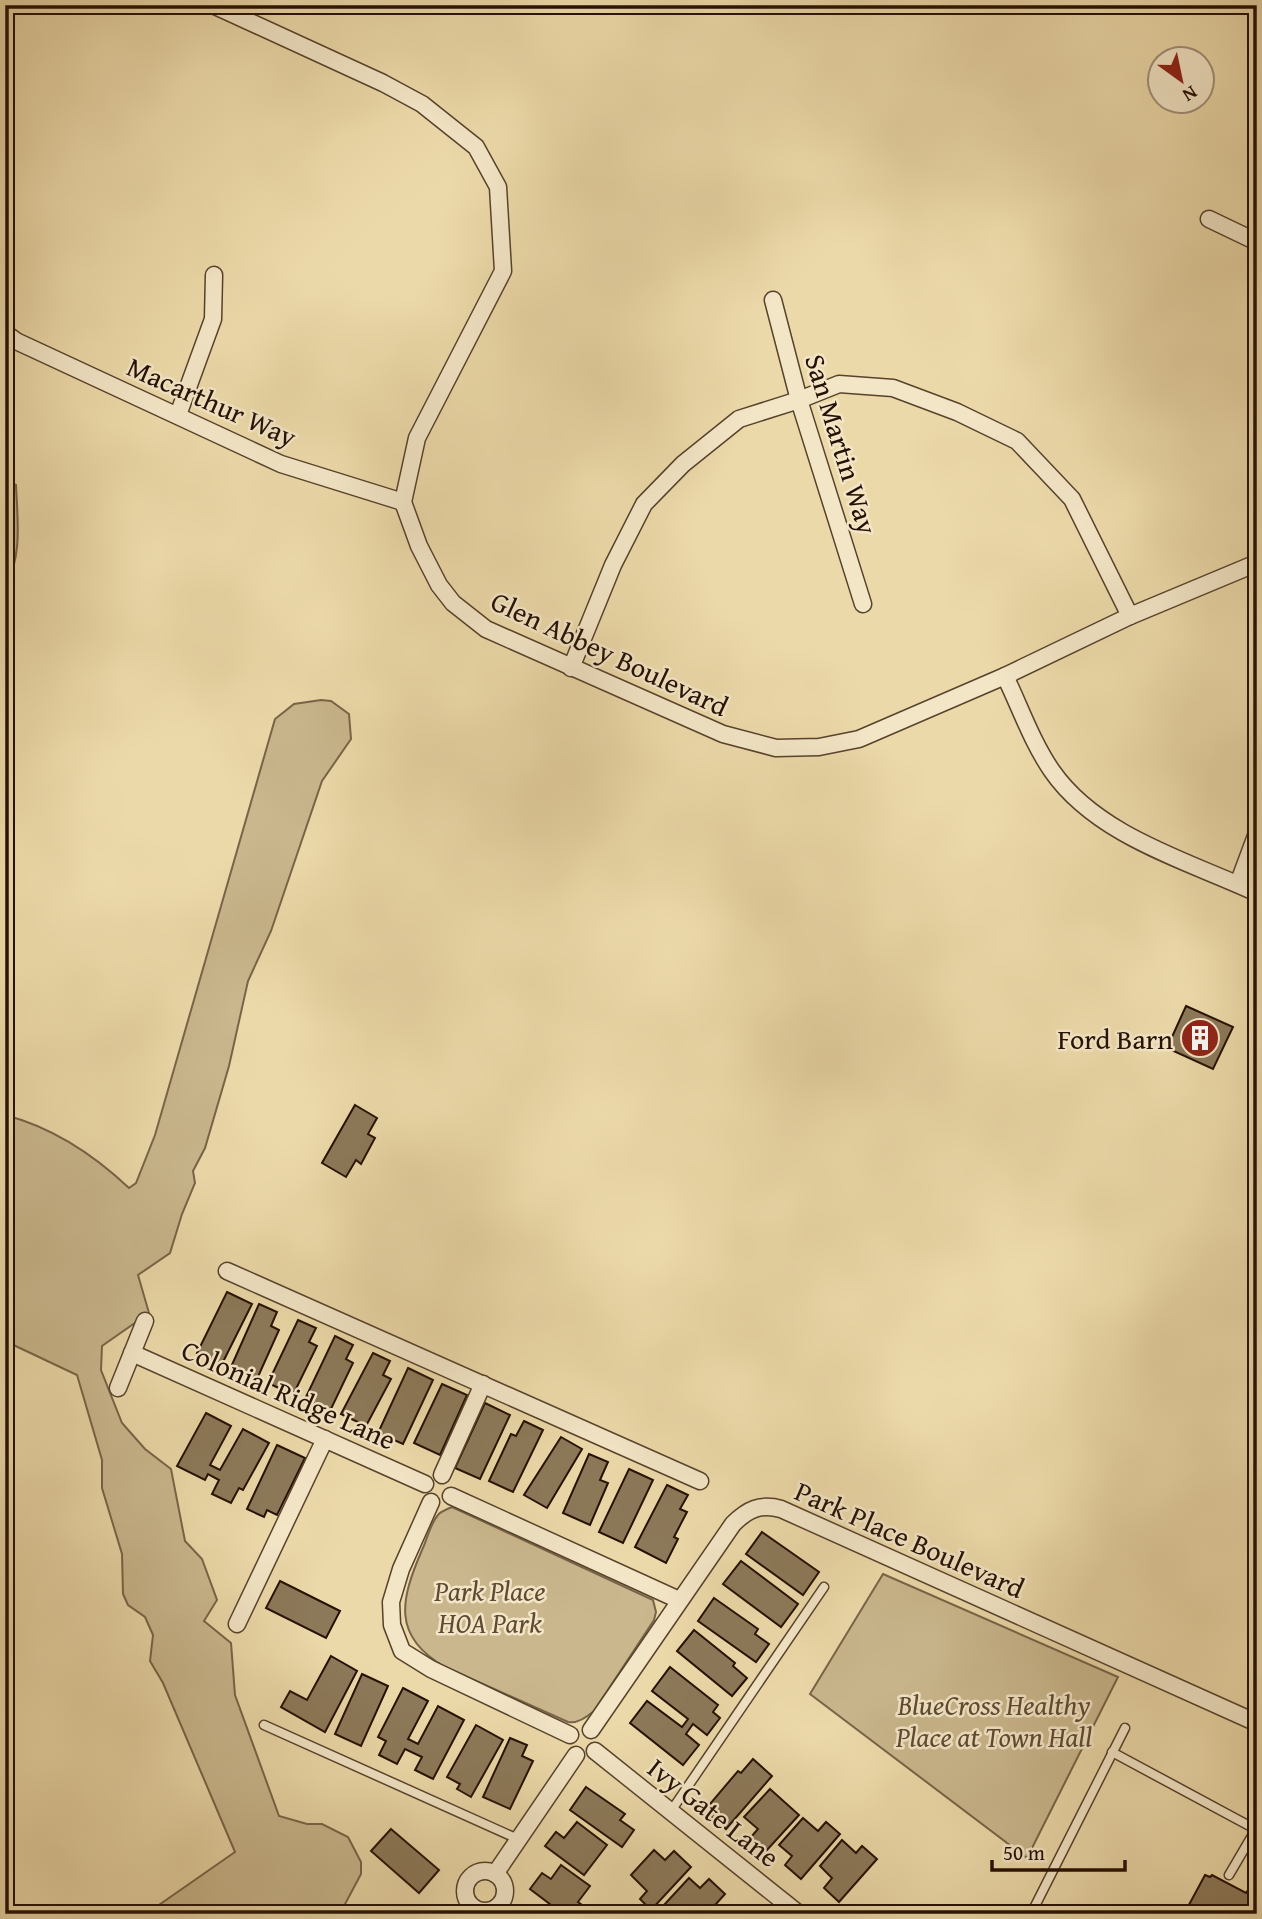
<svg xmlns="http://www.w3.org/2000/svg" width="1262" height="1919" viewBox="0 0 1262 1919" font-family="'Gentium Book Plus',serif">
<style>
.green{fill:#cab78d;stroke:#786448;stroke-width:2}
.building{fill:#8c7959;stroke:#251003;stroke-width:2}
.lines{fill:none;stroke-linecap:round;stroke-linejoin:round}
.lane-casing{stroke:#57422c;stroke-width:11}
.street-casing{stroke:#57422c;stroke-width:19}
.lane{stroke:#f3e6c7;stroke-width:8}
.street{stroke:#f3e6c7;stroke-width:16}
.labels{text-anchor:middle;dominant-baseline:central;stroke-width:5;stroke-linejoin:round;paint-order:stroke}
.street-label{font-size:28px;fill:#251003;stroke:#f3e6c7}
.poi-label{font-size:28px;fill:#251003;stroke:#f3e6c7;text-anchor:end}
.park-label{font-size:28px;font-style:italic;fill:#5f4a33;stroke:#f3e6c7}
</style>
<rect width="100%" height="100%" fill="#ecd9a9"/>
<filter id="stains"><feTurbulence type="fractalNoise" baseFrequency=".00286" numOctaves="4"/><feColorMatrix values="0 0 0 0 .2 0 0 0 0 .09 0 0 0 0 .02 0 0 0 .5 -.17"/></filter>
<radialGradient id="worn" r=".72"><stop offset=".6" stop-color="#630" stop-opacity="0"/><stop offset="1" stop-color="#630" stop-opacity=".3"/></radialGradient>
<g class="green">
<path d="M5 480 16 485C18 528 22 551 5 592Z"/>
<path d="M321 700 331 701 349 714 351 739 322 781 271 931 248 981 229 1066 205 1148 193 1171 195 1183 182 1214 170 1253 138 1275 149 1313 102 1346 101 1370 122 1423 145 1449 171 1469 185 1541 202 1559 217 1600 204 1621 231 1643 235 1695 279 1816 307 1824H322L348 1837 361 1862V1874L344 1906 347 1914H146L235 1852 163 1683 150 1661 153 1635 145 1617 128 1605 123 1594 122 1554 102 1488V1460L77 1375 5 1341V1115C51 1127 94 1155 129 1188L136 1183 155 1135 275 719 294 704Z"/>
<path d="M452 1507 653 1600 656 1612 654 1620 594 1711C587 1717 577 1724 568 1722L445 1667C391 1636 401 1599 422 1550 427 1540 430 1524 438 1515 440 1512 447 1509 452 1507Z"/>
<polygon points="883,1574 1118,1677 1027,1858 810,1694"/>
</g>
<g class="building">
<polygon points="1186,1006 1233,1027 1213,1069 1167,1048"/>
<polygon points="355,1105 377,1118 368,1134 375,1138 361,1164 356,1160 346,1177 322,1163"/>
<polygon points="227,1292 252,1304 222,1364 197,1353"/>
<polygon points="259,1304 277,1312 271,1326 279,1330 257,1379 231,1367"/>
<polygon points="298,1320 316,1328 309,1342 317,1346 293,1395 268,1383"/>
<polygon points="335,1336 353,1345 346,1359 353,1363 330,1411 305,1399"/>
<polygon points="373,1353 390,1361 383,1375 391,1379 366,1426 341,1414"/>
<polygon points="408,1368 433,1380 403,1444 378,1433"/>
<polygon points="442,1384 467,1395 440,1455 414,1443"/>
<polygon points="485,1403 510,1415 480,1479 455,1468"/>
<polygon points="206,1413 231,1426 210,1465 220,1470 243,1429 269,1443 243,1490 239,1488 231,1503 212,1494 219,1480 208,1474 205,1480 177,1466"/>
<polygon points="524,1421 543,1430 513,1492 489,1481 511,1434 516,1436"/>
<polygon points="561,1437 582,1449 547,1508 524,1495"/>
<polygon points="277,1445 305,1458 277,1515 267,1510 264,1517 247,1509"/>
<polygon points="589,1454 608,1462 600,1480 608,1483 590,1525 563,1513"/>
<polygon points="629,1469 653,1480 623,1543 599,1532"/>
<polygon points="667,1485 688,1495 680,1509 687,1512 674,1537 678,1539 666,1563 635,1547"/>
<polygon points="762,1532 819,1572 803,1595 746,1554"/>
<polygon points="741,1561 798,1604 781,1627 723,1584"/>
<polygon points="280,1581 340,1611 326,1638 266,1608"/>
<polygon points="714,1598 758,1629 755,1634 769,1644 756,1662 698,1621"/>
<polygon points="694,1630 735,1663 733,1666 747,1678 732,1696 677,1651"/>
<polygon points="331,1656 357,1671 325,1732 281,1707 290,1691 307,1700"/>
<polygon points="670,1667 718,1705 713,1712 720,1718 707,1735 693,1724 686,1734 699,1745 683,1765 630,1723 647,1701 682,1727 688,1719 652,1691"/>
<polygon points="362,1674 388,1686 361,1746 335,1734"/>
<polygon points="403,1688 428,1701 408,1739 418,1744 438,1706 464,1720 433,1779 415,1770 422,1757 405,1749 397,1764 379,1755 386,1741 378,1737"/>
<polygon points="476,1725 503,1740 471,1797 457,1789 460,1784 447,1777"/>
<polygon points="510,1738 527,1745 522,1756 533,1761 510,1809 483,1797"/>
<polygon points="753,1759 772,1776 726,1829 704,1811 738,1771 741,1773"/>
<polygon points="586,1787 625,1814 620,1820 634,1830 622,1847 570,1810"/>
<polygon points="770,1789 799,1815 766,1851 751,1837 758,1829 744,1817"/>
<polygon points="803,1818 818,1831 826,1822 840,1834 801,1879 785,1865 792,1856 779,1845"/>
<polygon points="577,1822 607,1845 584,1875 545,1846 556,1832 564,1838"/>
<polygon points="391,1829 439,1870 419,1893 371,1851"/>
<polygon points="842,1840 856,1853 862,1846 877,1859 839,1902 824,1888 832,1878 820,1866"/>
<polygon points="654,1850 665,1860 674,1851 691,1867 651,1910 640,1899 647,1891 631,1875"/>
<polygon points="561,1865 590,1886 578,1902 589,1910 586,1914 563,1914 530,1889 542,1873 551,1879"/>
<polygon points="1205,1875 1210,1877 1212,1875 1246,1893 1250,1887 1257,1890 1257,1914 1184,1914"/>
<polygon points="689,1878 700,1888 709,1879 725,1894 707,1914 674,1914 664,1905"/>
</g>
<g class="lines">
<defs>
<g id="lane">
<polyline points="264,1725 518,1839"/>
<polyline points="1112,1752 1257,1830"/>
<polyline points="671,1811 824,1587"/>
<polyline points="1229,1875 1256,1829"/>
<polyline points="1031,1914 1125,1728"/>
</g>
<g id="street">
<polyline points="213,5 383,83 422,104 476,147 498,187 503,271 417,438 403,502 419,546 439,585 453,603 486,629 723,734 776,748 819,747 859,739 1005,676 1130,616 1257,563"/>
<polyline points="1209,219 1257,242"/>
<polyline points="773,300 799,400 863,604"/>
<polyline points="5,333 16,341 281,464 403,502"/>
<polyline points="178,415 213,319 214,275"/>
<polyline points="571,668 613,565 644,504 683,464 739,419 799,400 839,384 893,388 957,412 1017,441 1072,499 1130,616"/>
<path d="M1005 676C1020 707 1032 742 1052 771 1097 836 1188 861 1257 893"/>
<polyline points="1238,884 1257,833"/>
<polyline points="227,1271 700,1481"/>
<polyline points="132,1353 425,1484"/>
<polyline points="118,1388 145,1321"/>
<polyline points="442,1475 483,1384"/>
<polyline points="451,1496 679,1600"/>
<polyline points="431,1502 401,1569 391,1602 392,1625 402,1651 431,1669 570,1735"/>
<polyline points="237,1624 325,1439"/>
<path d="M591 1730 733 1524C747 1510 760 1503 781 1509L1257 1723"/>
<polyline points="595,1751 799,1914"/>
<circle cx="485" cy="1891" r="20"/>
<polyline points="495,1874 576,1755"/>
</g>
</defs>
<use href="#lane" class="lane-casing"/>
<use href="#street" class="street-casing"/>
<use href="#lane" class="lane"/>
<use href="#street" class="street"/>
</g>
<defs>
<symbol id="building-disc" viewBox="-11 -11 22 22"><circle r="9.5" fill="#8f2418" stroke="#f3e6c7"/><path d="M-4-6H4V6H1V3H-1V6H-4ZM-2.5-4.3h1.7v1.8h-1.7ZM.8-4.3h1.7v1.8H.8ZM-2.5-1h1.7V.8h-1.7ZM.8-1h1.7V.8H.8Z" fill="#fff"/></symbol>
</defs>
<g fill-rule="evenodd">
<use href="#building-disc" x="1178" y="1016" width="44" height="44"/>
</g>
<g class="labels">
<g class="street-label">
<text transform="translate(212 401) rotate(24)">Macarthur Way</text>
<text transform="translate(842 444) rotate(73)">San Martin Way</text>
<text transform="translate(610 653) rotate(25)">Glen Abbey Boulevard</text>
<text transform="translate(289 1394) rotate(24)">Colonial Ridge Lane</text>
<text transform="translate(910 1539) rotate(24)">Park Place Boulevard</text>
<text transform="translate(714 1812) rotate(38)">Ivy Gate Lane</text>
</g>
<g class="poi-label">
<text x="1173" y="1038">Ford Barn</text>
</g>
<g class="park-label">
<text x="490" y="1590">Park Place<tspan x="490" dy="32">HOA Park</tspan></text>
<text x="994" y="1704">BlueCross Healthy<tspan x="994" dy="32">Place at Town Hall</tspan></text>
</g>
</g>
<rect width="1262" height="1919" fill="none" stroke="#ecd9a9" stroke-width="28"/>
<rect x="7" y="7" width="1248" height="1905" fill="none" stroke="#251003" stroke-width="3.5"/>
<rect x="14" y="14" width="1234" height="1891" fill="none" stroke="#251003" stroke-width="2"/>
<g transform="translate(1181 80) rotate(147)"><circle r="33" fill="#f3e6c7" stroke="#a19079" stroke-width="2"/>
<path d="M0-5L12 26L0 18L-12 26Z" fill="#8f2418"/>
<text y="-10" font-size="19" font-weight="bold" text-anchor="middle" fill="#251003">N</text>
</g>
<path d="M992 1860v10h133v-10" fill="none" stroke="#251003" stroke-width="3.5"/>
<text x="1003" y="1860" font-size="21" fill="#251003" stroke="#f3e6c7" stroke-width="5" paint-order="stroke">50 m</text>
<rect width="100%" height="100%" filter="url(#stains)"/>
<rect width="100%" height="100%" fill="url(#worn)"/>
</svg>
